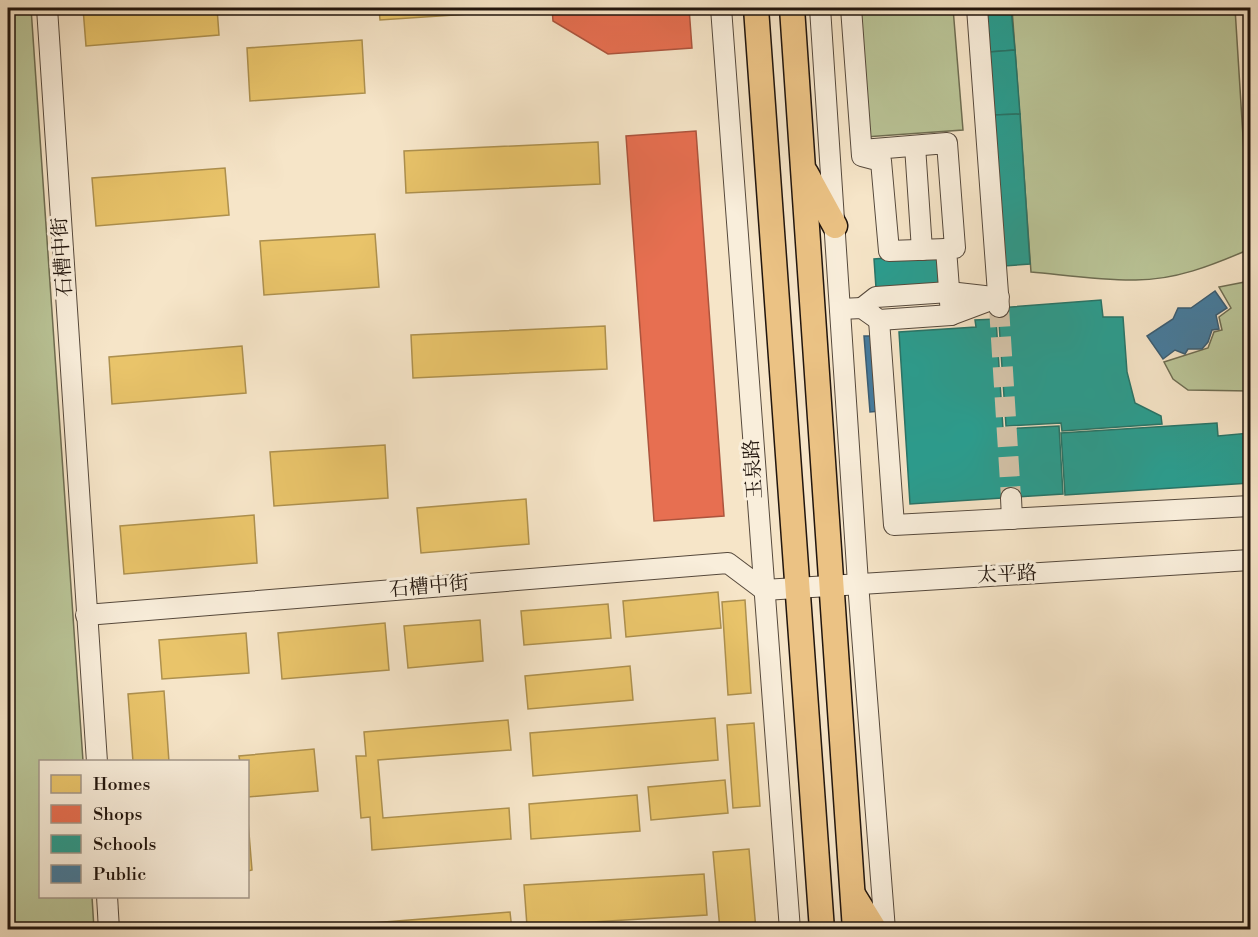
<svg xmlns="http://www.w3.org/2000/svg" width="1258" height="937" viewBox="0 0 1258 937" font-family="'Libre Bodoni','Noto Serif SC',serif">
<style>
.green{fill:#bac598;stroke:#6e6d52;stroke-width:1.5}
.homes{fill:#e9c46a;stroke:#ad904e;stroke-width:1.5}
.shops{fill:#e76f51;stroke:#ac543d;stroke-width:1.5}
.schools{fill:#2a9d8f;stroke:#277468;stroke-width:1.5}
.public{fill:#457b9d;stroke:#3a5c72;stroke-width:1.5}
.lines{fill:none;stroke-linecap:round;stroke-linejoin:round}
.minor-tunnel{stroke:#d6c6ac;stroke-width:20;stroke-dasharray:20 10;stroke-linecap:butt}
.minor-casing{stroke:#56493c;stroke-width:22}
.major-casing{stroke:#21150d;stroke-width:27}
.minor{stroke:#f9eedb;stroke-width:20}
.major{stroke:#ebc284;stroke-width:24}
.labels{text-anchor:middle;dominant-baseline:central;stroke-width:6;stroke-linejoin:round;paint-order:stroke}
.street-label{font-size:20px;fill:#21150d;stroke:#f9eedb}
</style>
<rect width="100%" height="100%" fill="#f6e5c8"/>
<filter id="stains"><feTurbulence type="fractalNoise" baseFrequency=".00333" numOctaves="4"/><feColorMatrix values="0 0 0 0 .2 0 0 0 0 .09 0 0 0 0 .02 0 0 0 .5 -.17"/></filter>
<radialGradient id="worn" r=".72"><stop offset=".6" stop-color="#630" stop-opacity="0"/><stop offset="1" stop-color="#630" stop-opacity=".3"/></radialGradient>
<g class="green">
<polygon points="8,8 31,8 83,761 40,762 40,896 92,897 94,929 8,929"/>
<polygon points="856,8 953,8 963,130 865,137"/>
<path d="M1012 8H1235L1250 249C1213 265 1174 281 1132 280 1098 280 1064 275 1031 272Z"/>
<polygon points="1250,281 1250,391 1188,390 1173,379 1164,362 1208,348 1214,332 1222,330 1219,317 1231,308 1219,287"/>
</g>
<g class="homes">
<polygon points="83,8 217,8 219,35 86,46"/>
<polygon points="379,8 484,8 484,13 380,20"/>
<polygon points="362,40 365,93 250,101 247,48"/>
<polygon points="598,142 600,184 406,193 404,151"/>
<polygon points="225,168 229,215 96,226 92,178"/>
<polygon points="375,234 379,287 264,295 260,241"/>
<polygon points="605,326 607,369 413,378 411,335"/>
<polygon points="242,346 246,393 112,404 109,357"/>
<polygon points="385,445 388,498 274,506 270,452"/>
<polygon points="526,499 529,544 421,553 417,508"/>
<polygon points="254,515 257,563 124,574 120,526"/>
<polygon points="718,592 721,628 626,637 623,601"/>
<polygon points="745,600 751,693 728,695 722,602"/>
<polygon points="608,604 611,638 524,645 521,611"/>
<polygon points="480,620 483,661 408,668 404,626"/>
<polygon points="385,623 389,670 282,679 278,633"/>
<polygon points="246,633 249,673 162,679 159,640"/>
<polygon points="630,666 633,700 528,709 525,676"/>
<polygon points="164,691 169,762 133,762 128,694"/>
<polygon points="715,718 718,760 533,776 530,733"/>
<polygon points="508,720 511,750 378,760 383,818 509,808 511,839 372,850 370,817 361,818 356,756 366,756 364,732"/>
<polygon points="754,723 760,806 733,808 727,725"/>
<polygon points="314,749 318,791 248,797 248,762 240,762 239,756"/>
<polygon points="725,780 728,813 651,820 648,787"/>
<polygon points="637,795 640,831 531,839 529,804"/>
<polygon points="248,821 252,870 248,871"/>
<polygon points="749,849 756,930 720,930 713,852"/>
<polygon points="704,874 707,915 527,926 524,885"/>
<polygon points="510,912 512,930 372,930 372,923"/>
</g>
<g class="shops">
<polygon points="552,8 689,8 692,48 608,54 553,21"/>
<polygon points="696,131 724,516 654,521 626,136"/>
</g>
<g class="schools">
<polygon points="985,8 1011,8 1015,50 989,52"/>
<polygon points="1015,50 1020,114 994,115 989,52"/>
<polygon points="1020,114 1030,264 1004,266 994,115"/>
<polygon points="941,254 943,284 876,288 874,259"/>
<polygon points="1101,300 1103,317 1123,317 1127,372 1135,403 1161,416 1162,424 1062,431 1061,423 1006,426 998,308"/>
<polygon points="996,319 1003,429 1059,426 1063,494 910,504 899,332 976,327 975,320"/>
<polygon points="1217,423 1218,436 1250,433 1250,483 1065,495 1061,433"/>
</g>
<g class="public">
<polygon points="1215,291 1227,308 1216,315 1219,329 1212,330 1208,342 1202,349 1188,349 1185,354 1175,350 1163,359 1147,336 1173,319 1178,308 1191,308"/>
<polygon points="864,336 875,336 880,411 870,412"/>
</g>
<g class="lines">
<polyline class="minor-tunnel" points="999,307 1011,498"/>
<defs>
<g id="minor">
<polyline points="47,8 97,762"/>
<polyline points="721,8 790,930"/>
<polyline points="820,8 858,583 885,930"/>
<polyline points="851,8 862,156 881,161 889,251 946,249"/>
<polyline points="977,8 999,307"/>
<polyline points="915,146 922,250"/>
<polyline points="862,150 947,143 955,248 946,249 951,315"/>
<polyline points="862,308 876,297 949,292 993,297"/>
<polyline points="840,309 862,308 879,320 951,315 999,297"/>
<polyline points="879,320 894,525 1250,506"/>
<polyline points="1011,498 1012,519"/>
<polyline points="86,615 728,563 764,590 1250,560"/>
<polyline points="107,896 109,930"/>
</g>
<g id="major">
<polyline points="756,8 822,930"/>
<polyline points="792,8 855,930"/>
<polyline points="806,173 835,226"/>
<polyline points="854,896 875,930"/>
</g>
</defs>
<use href="#minor" class="minor-casing"/>
<use href="#major" class="major-casing"/>
<use href="#minor" class="minor"/>
<use href="#major" class="major"/>
</g>
<g class="labels">
<g class="street-label">
<text transform="translate(63 257) rotate(-94)">石槽中街</text>
<text transform="translate(754 469) rotate(-94)">玉泉路</text>
<text transform="translate(1007 575) rotate(-3)">太平路</text>
<text transform="translate(429 587) rotate(-5)">石槽中街</text>
</g>
</g>
<rect width="1258" height="937" fill="none" stroke="#f6e5c8" stroke-width="30"/>
<rect x="9" y="9" width="1240" height="919" fill="none" stroke="#21150d" stroke-width="3"/>
<rect x="15" y="15" width="1228" height="907" fill="none" stroke="#21150d" stroke-width="1.5"/>
<rect x="39" y="760" width="210" height="138" fill="#f9eedb" stroke="#a39789" stroke-width="1.5"/>
<rect x="51" y="775" width="30" height="18" fill="#e9c46a" stroke="#a39789" stroke-width="1.5"/>
<text x="93" y="790" font-size="18" fill="#21150d">Homes</text>
<rect x="51" y="805" width="30" height="18" fill="#e76f51" stroke="#a39789" stroke-width="1.5"/>
<text x="93" y="820" font-size="18" fill="#21150d">Shops</text>
<rect x="51" y="835" width="30" height="18" fill="#2a9d8f" stroke="#a39789" stroke-width="1.5"/>
<text x="93" y="850" font-size="18" fill="#21150d">Schools</text>
<rect x="51" y="865" width="30" height="18" fill="#457b9d" stroke="#a39789" stroke-width="1.5"/>
<text x="93" y="880" font-size="18" fill="#21150d">Public</text>
<rect width="100%" height="100%" filter="url(#stains)"/>
<rect width="100%" height="100%" fill="url(#worn)"/>
</svg>
